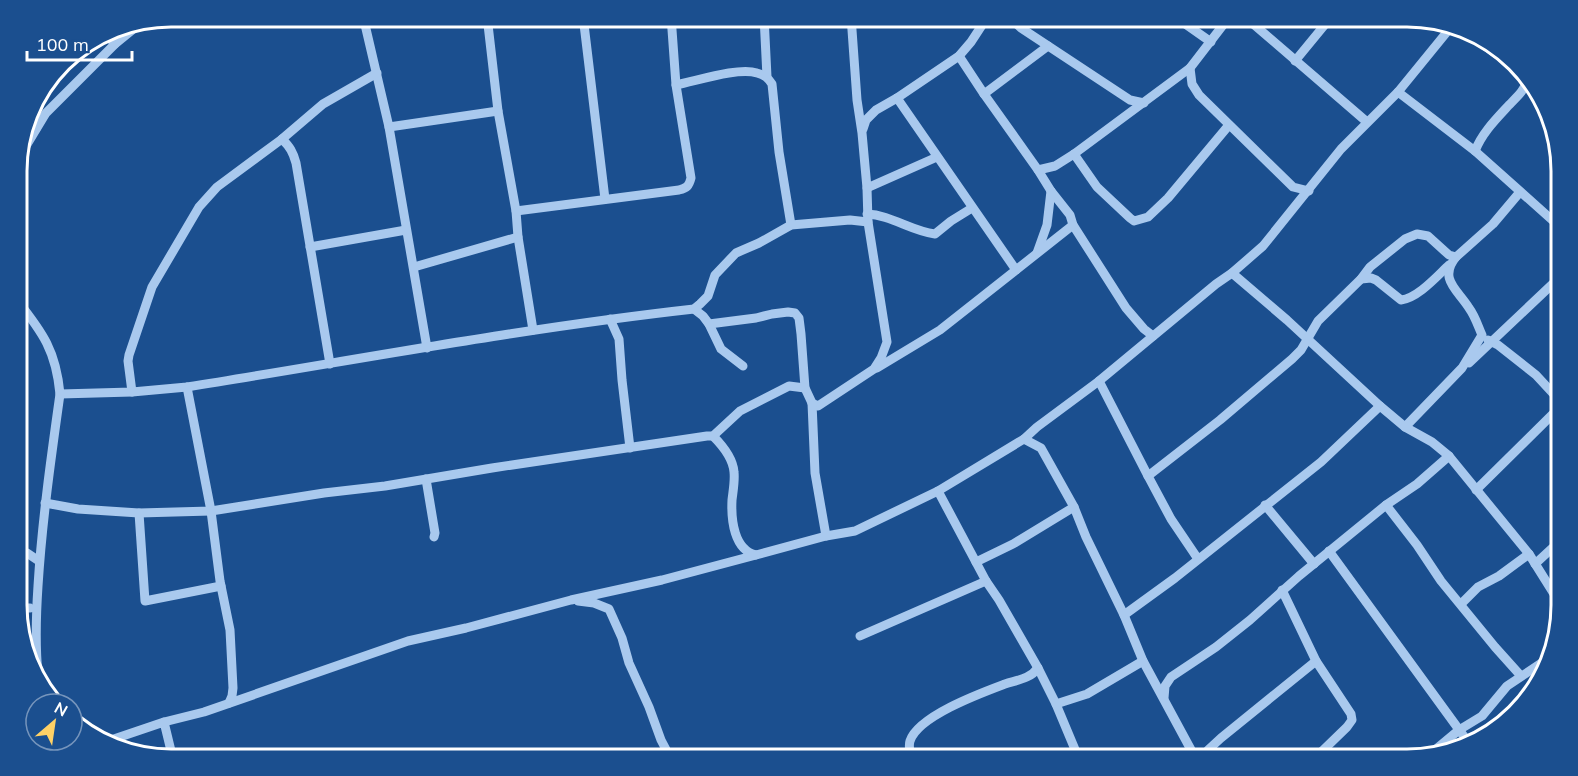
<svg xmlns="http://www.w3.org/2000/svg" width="1578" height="776" viewBox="0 0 1578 776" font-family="Mulish,sans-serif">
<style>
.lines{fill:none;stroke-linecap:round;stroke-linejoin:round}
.minor{stroke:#a9c9ee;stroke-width:9}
.rim{fill:none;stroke:#fff;stroke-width:3}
</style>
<rect width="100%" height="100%" fill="#1b4f8f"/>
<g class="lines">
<g class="minor">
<polyline points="363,16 389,127 427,348"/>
<polyline points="487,16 498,111 516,211 518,237 533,330"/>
<polyline points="583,16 605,199"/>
<polyline points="764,16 767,77"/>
<polyline points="1008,16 1021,28 1130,100 1144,103"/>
<polyline points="1174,16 1211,42"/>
<polyline points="1244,16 1367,122"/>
<polyline points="671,18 737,18 759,16"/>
<polyline points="852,23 865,16"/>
<polyline points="1461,29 1508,62"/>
<polyline points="105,33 115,44"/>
<polyline points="959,56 984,94 1038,170 1051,191 1070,215 1073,225 1126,308 1144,329 1153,336"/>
<polyline points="1295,61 1332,16"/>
<polyline points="1190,68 1192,84 1199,95 1293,187 1309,191"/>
<path d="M676 85C697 81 738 67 757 73 765 75 768 78 772 84L779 152 791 225"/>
<polyline points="1398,92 1475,151 1560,227"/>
<polyline points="984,94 1048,46"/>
<polyline points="897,98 1016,270"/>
<polyline points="29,114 36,129"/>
<polyline points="389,127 498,111"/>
<polyline points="863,129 866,120 876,110 897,98 959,56 971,42 988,16"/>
<path d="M282 139C290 147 293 152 296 163L330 364"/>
<path d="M1475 151C1482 133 1496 119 1509 105 1517 97 1525 90 1528 79"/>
<polyline points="1074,154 1097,187 1130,218 1134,221 1148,217 1168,198 1229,125"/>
<polyline points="17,161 46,113 115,44 142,22"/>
<polyline points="1038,170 1055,166 1074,154 1190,68 1230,16"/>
<polyline points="867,188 937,157"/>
<path d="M516 211 679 190C687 188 689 186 691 178L676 85 671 16"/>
<path d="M867 214C891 215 911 231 935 234L951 221 972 208"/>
<polyline points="310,247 406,230"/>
<polyline points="1037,253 1047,225 1051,191"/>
<polyline points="414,267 518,237"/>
<polyline points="1232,273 1287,320 1380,406 1405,427 1432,442 1449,456 1529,554 1561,605"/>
<path d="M1361 279 1371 278 1376 280 1401 300C1418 298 1437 276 1449 265"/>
<path d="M17 300C43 333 56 351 60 394 51 458 42 522 38 586 36 616 35 644 38 674"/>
<polyline points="694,309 703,316 709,324 721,349 743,366"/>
<polyline points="610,319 619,339 622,380 630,448"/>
<polyline points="709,324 756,318 772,314 788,312 795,313 799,318 801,334 805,388 812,403 818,406 874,369 881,358 887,342 868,222 867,188 862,133 857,100 851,16"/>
<polyline points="1488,340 1498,345 1536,375 1561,402"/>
<polyline points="1469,363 1561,276"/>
<polyline points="877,368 940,330 1073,225"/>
<polyline points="1099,381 1148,476"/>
<polyline points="187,387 211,511 220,581 230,630 233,688 232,696 229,703"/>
<polyline points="132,392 128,361 129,355 152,287 199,207 217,187 282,139 323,104 377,73"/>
<path d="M60 394 132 392 187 387C356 360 524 328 694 309L700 304 708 296 715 275 736 253 759 243 791 225 850 220 868 222"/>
<polyline points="812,403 815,473 826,536"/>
<path d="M1405 427 1462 368 1482 335C1478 326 1475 316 1469 308 1458 290 1438 279 1456 257L1493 224 1520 192"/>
<path d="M713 436C722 445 733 459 734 472 735 481 733 491 732 500 731 520 734 550 756 555L826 536 855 531 938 491 1024 439 1041 448 1074 507 1086 537 1124 615 1143 661 1196 759"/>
<polyline points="1024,439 1037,427 1099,381 1216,284 1232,273 1263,246 1341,149 1398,92 1451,27"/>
<polyline points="426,479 435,533 434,537"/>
<polyline points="1476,490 1561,406"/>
<polyline points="938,491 986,581 999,600 1038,668 1056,704 1079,759"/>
<polyline points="45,503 78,509 139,513 211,511 324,493 385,486 492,468 707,436 713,436 740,411 789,386 805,388"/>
<polyline points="1265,505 1314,564"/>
<polyline points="1386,505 1417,545 1441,581 1495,647 1521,676"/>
<polyline points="139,513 145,601 221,586"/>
<polyline points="1329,551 1468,742"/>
<polyline points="18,552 27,553 39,561"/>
<polyline points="1198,559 1171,519 1148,476 1220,420 1292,359 1301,350 1318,321 1361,279 1370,267 1405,239 1417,234 1428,236 1449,255 1456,257"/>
<polyline points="976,562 1013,544 1074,507"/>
<polyline points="1535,564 1561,540"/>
<polyline points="1282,590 1316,661 1351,714 1352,720 1347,727 1314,759"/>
<polyline points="578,601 594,603 609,609 622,638 629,663 649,707 661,740 671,759"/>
<polyline points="1461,604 1478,587 1499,576 1529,554"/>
<polyline points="18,608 30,608"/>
<polyline points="1124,615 1175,578 1321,462 1380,406"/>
<polyline points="860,636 986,581"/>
<polyline points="1164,698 1165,686 1171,677 1216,647 1250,620 1299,576 1386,505 1417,484 1449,456"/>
<polyline points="1056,704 1087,694 1143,661"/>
<polyline points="164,722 204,712 408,641 466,628 571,600 662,580 756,555"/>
<polyline points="102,743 164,722 173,759"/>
<polyline points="1429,755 1459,730 1482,716 1507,686 1549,658"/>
<path d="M910 759C911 753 908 747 910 741 918 716 981 693 1005 684 1017 680 1030 679 1038 668"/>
<polyline points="1202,759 1208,750 1221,738 1316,661"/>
</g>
</g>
<path d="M0 0H1578V776H0ZM171 27H1407A144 144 0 0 1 1551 171V605A144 144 0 0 1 1407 749H171A144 144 0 0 1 27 605V171A144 144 0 0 1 171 27Z" fill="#1b4f8f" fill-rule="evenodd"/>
<path class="rim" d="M171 27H1407A144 144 0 0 1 1551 171V605A144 144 0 0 1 1407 749H171A144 144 0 0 1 27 605V171A144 144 0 0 1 171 27Z"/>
<g transform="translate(54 722) rotate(29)"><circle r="28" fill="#1b4f8f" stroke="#7695bc" stroke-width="1.5"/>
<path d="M0-4.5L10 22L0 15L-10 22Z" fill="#ffd166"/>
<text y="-9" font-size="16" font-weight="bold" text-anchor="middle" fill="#ffffff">N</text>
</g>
<path d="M27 51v9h105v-9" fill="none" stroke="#ffffff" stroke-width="3"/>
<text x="36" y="51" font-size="18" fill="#ffffff" stroke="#1b4f8f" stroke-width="4.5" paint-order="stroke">100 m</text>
</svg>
